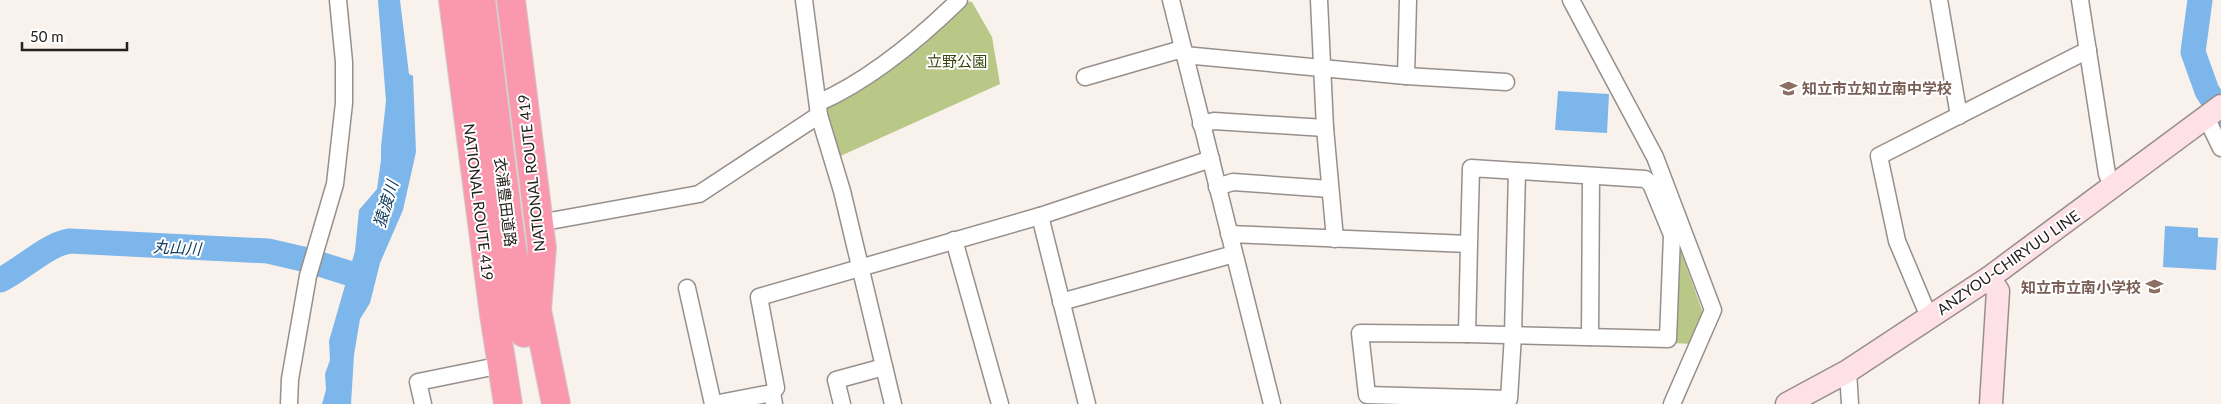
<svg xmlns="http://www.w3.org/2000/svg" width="2221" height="404" viewBox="0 0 2221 404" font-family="Lato,'Noto Sans JP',sans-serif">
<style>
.green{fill:#b9c887}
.water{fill:#7cb6ea}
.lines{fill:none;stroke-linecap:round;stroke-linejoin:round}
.river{stroke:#7cb6ea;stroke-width:25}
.street-casing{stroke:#978f8b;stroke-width:19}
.secondary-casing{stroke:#978f8b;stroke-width:25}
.highway-casing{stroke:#cfcece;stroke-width:30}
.street{stroke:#fff;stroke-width:16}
.secondary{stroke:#fee0e7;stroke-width:22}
.highway{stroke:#fa99ae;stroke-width:28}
.labels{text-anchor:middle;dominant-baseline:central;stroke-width:4;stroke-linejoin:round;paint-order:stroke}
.park-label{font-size:15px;fill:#39430c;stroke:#fff}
.education-label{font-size:15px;font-weight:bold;fill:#785e54;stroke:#fff;text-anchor:start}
.street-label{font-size:15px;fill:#23201e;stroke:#fff}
.water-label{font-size:16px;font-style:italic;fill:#123e60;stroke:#fff}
</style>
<rect width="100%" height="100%" fill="#f9f1ec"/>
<g class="green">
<polygon points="964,1 972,2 992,37 1000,84 836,158 822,105"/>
<polygon points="1676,238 1703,313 1692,344 1673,343"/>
</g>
<g class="water">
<polygon points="378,0 400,0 409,74 413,76 416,152 403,210 380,263 370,303 360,319 354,355 351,404 322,404 326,390 325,374 330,360 329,341 355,251 359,210 377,189 381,160 381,147 386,101"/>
<polygon points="1558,91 1609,94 1607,133 1555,130"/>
<polygon points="2165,226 2198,228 2198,237 2218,238 2216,270 2163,267"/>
</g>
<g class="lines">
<g class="river">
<polyline points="2200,0 2193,52 2207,91 2221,113"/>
<path d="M0 280C22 270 47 244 70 241L268 251 307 260 361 277"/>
</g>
<defs>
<g id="street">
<polyline points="804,0 819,115 842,191 893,404"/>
<polyline points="1171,0 1272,404"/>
<polyline points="1319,0 1325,128 1335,239"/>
<polyline points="1571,0 1655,157 1713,310 1672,404"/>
<polyline points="1939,0 1959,116"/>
<polyline points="2080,0 2107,174 2113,187"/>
<polyline points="1184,55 1406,76 1408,0"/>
<polyline points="1406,76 1506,82"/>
<polyline points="1085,77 1182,49"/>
<path d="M818 103C870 80 918 40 959 0"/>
<polyline points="2206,117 2221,148"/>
<polyline points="1201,124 1214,121 1325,128"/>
<polyline points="1217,187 1233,182 1330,189"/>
<polyline points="1040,216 1087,404"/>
<polyline points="539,223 699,194 819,115"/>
<polyline points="1229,234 1469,244 1471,168 1645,179 1651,184 1672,235 1668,339 1467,334 1469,244"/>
<polyline points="954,240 1000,404"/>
<polyline points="687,288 713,404"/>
<polyline points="1061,302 1234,254"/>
<polyline points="1929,317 1897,241 1879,156 2088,50"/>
<polyline points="1467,334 1360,333 1367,395 1509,399 1513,335 1517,171"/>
<polyline points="1590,337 1591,177"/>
<polyline points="1848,371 1850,404"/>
<polyline points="289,404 290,379 308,276 335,184 344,103 344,62 338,0"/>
<polyline points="423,404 418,382 492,367"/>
<polyline points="714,404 772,393"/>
<polyline points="774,404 772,393 776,388 759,297 1040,216 1211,159"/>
<polyline points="842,404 836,380 884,367"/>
</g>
<g id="secondary">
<polyline points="1989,278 1998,291 1991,404"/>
<polyline points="1787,404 1848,371 1989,278 2221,106"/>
</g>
<g id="highway">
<polyline points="453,0 494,315 508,404"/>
<polyline points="481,0 509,227 524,333"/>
<polyline points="511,0 542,248 537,310 556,404"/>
</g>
</defs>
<use href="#street" class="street-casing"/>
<use href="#secondary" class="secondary-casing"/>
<use href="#highway" class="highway-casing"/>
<use href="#street" class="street"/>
<use href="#secondary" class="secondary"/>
<use href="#highway" class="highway"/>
</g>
<defs>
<symbol id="school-bare" viewBox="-9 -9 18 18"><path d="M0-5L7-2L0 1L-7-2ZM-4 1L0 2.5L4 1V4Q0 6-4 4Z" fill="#8d6e63" stroke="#fff" stroke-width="2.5" paint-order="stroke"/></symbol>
</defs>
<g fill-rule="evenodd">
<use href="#school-bare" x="1776" y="76" width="25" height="25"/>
<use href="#school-bare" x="2142" y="274" width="25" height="25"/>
</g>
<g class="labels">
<g class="park-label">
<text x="957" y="61">立野公園</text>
</g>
<g class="education-label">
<text x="1802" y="88">知立市立知立南中学校</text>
<text x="2141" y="287" text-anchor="end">知立市立南小学校</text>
</g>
<g class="street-label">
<text transform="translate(531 173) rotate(-96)">NATIONAL ROUTE 419</text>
<text transform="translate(479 202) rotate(83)">NATIONAL ROUTE 419</text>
<text transform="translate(506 202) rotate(83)">衣浦豊田道路</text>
<text transform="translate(2008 262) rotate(-35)">ANZYOU-CHIRYUU LINE</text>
</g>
<g class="water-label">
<text transform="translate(385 204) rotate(-73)">猿渡川</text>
<text transform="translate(177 247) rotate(3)">丸山川</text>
</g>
</g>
<path d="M22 42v8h105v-8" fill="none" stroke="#23201e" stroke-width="2.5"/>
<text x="30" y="42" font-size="15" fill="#23201e" stroke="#ffffff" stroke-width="4" paint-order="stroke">50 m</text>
</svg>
